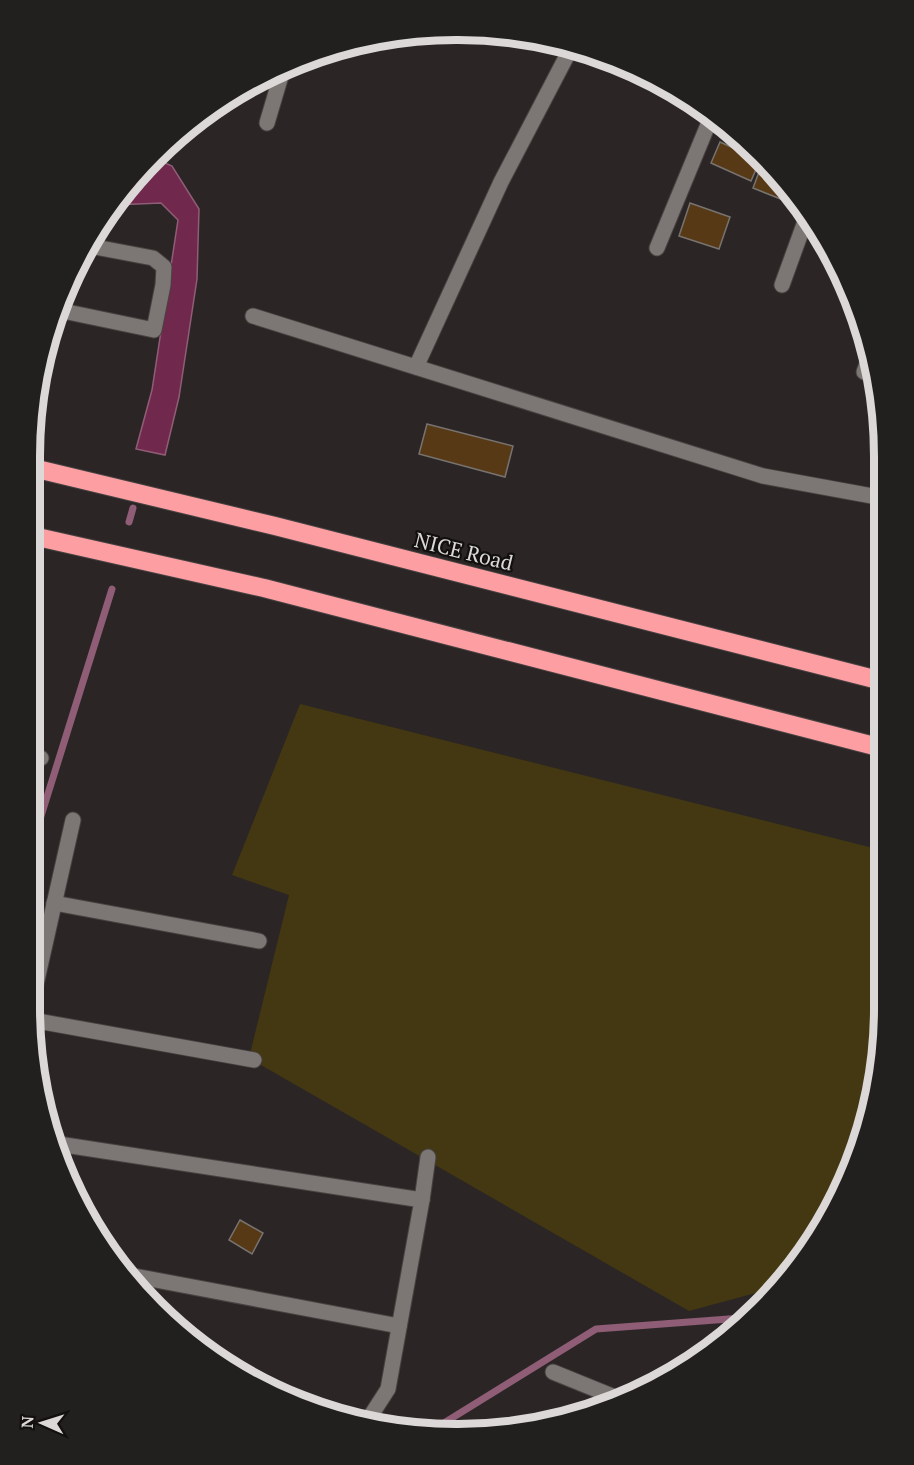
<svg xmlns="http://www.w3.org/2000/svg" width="914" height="1465" viewBox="0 0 914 1465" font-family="'PT Serif',serif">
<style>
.green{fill:#433812}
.water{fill:#70284d;stroke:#905d76;stroke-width:1.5}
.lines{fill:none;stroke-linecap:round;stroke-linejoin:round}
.stream{stroke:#905d76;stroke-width:7}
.building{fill:#573915;stroke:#777370;stroke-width:1.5}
.minor-casing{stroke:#484342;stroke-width:17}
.motorway-casing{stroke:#484342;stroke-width:20}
.minor{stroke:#7c7774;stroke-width:15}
.motorway{stroke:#fd9ea3;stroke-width:18}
.labels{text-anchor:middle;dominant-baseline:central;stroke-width:4.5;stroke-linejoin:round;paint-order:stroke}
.street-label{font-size:21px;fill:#dbd8d7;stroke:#12100f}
.rim{fill:none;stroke:#dbd8d7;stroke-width:8}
</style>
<rect width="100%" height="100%" fill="#2b2625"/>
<polygon class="green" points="300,704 881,850 880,1063 852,1171 796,1268 774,1288 689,1311 249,1058 289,895 232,875"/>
<polygon class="water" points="154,158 172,166 199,209 197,279 179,397 165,455 136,449 152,390 178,220 161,203 114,205 118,197"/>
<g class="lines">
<g class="stream">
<polyline points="129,522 133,508"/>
<polyline points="31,848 112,589"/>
<polyline points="431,1431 596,1329 742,1318"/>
</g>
</g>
<g class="building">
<polygon points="720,142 760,160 751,181 711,163"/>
<polygon points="762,164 768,167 778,176 791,194 788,202 753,188"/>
<polygon points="690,203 730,217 719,249 679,236"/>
<polygon points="427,424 513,446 505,477 419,454"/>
<polygon points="240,1220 263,1233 252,1254 229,1240"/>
</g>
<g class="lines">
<defs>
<g id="minor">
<polyline points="267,123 283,69"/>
<polyline points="657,248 712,115"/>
<polyline points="782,285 807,216"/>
<polyline points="58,310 154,330 163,285 164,267 153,258 90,246"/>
<polyline points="253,316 763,476 883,498"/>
<polyline points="416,367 501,182 572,46"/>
<polyline points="864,372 871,354"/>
<polyline points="32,756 41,758"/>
<polyline points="54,903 259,941"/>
<polyline points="30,1011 73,820"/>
<polyline points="32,1020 254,1060"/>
<polyline points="52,1143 422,1200 388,1389 368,1420"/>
<polyline points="422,1200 428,1157"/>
<polyline points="129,1275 399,1326"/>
<polyline points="553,1372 617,1398"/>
</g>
<g id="motorway">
<polyline points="33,468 275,526 882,681"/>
<polyline points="33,536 264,588 882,748"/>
</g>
</defs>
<use href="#minor" class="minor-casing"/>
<use href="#motorway" class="motorway-casing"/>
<use href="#minor" class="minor"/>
<use href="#motorway" class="motorway"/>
</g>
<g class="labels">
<g class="street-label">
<text transform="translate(464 551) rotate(14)">NICE Road</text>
</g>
</g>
<path d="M0 0H914V1465H0ZM456 40H458A416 416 0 0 1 874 456V1008A416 416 0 0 1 458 1424H456A416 416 0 0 1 40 1008V456A416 416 0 0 1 456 40Z" fill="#22201f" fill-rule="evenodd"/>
<path class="rim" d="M456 40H458A416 416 0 0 1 874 456V1008A416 416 0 0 1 458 1424H456A416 416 0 0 1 40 1008V456A416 416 0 0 1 456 40Z"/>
<g transform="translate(42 1423) rotate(273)" stroke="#12100f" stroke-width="4.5" paint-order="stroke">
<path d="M0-4.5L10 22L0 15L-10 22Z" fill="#dbd8d7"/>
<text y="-9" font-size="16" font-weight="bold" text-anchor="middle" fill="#dbd8d7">N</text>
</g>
</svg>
